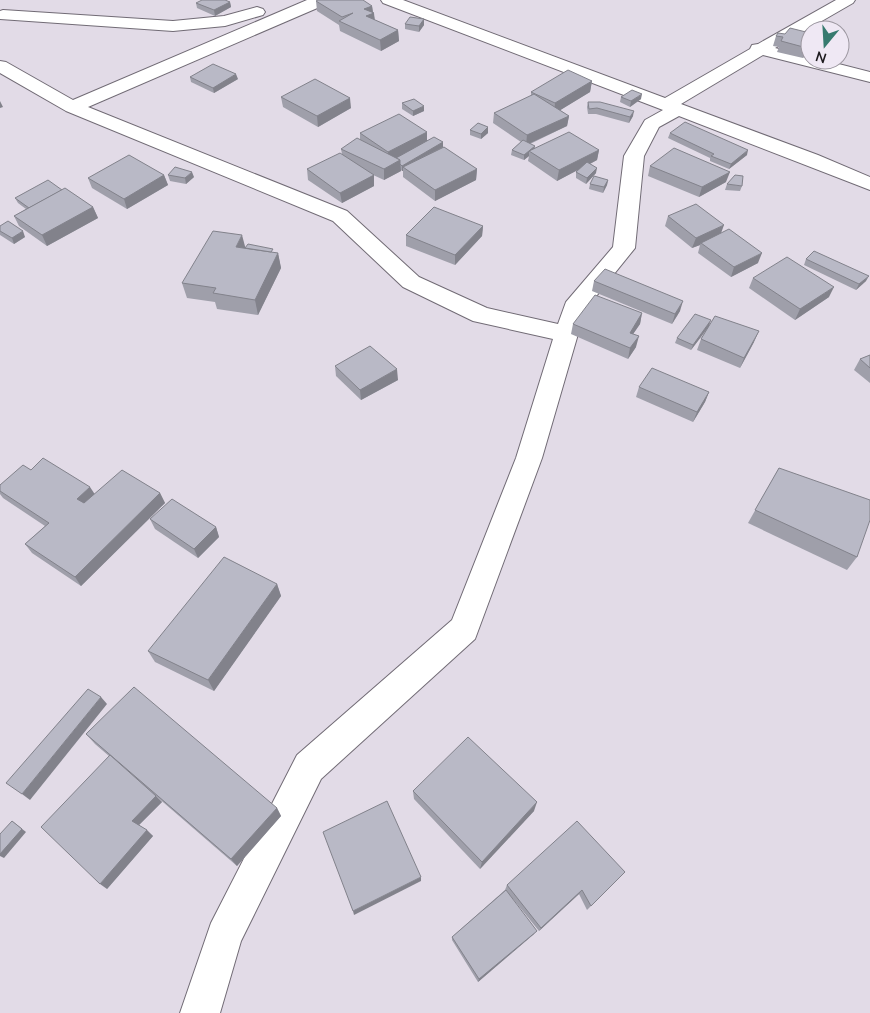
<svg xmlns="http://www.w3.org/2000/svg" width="870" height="1013" viewBox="0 0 870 1013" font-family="'Nunito Sans',sans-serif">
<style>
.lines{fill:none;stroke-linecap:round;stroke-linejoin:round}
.minor-casing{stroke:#716b75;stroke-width:2}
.minor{fill:#fff;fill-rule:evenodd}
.wall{fill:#9f9faa}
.shaded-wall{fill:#82828b}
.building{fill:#b9b9c6;stroke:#82828b}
</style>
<rect width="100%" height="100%" fill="#e2dbe7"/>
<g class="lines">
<defs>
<g id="minor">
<polygon points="307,0 331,0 329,3 88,107 347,211 419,277 487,308 558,324 566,302 613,247 624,156 645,120 663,110 383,3 381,0 403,0 665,98 750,49 752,45 758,44 836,0 855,0 853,3 775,48 810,57 810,60 823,60 870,72 870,82 763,55 681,104 818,155 870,177 870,190 679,116 659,127 644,156 635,248 585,310 542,458 475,639 321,779 241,941 220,1013 180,1013 211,923 297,755 452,620 516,458 553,339 473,321 403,287 333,221 66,111 0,73 0,61 6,62 73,100"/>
<polygon points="257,7 263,9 265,12 263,15 225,26 173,31 0,19 0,11 3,10 173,21 224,16"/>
</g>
</defs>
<use href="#minor" class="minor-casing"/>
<use href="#minor" class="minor"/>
</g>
<g class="wall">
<polygon points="316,1 372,6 373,12 375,20 398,30 399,41 381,51 340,31 339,25 317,11"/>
<polygon points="230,2 231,7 215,16 197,8 196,3"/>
<polygon points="424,19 424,25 419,32 405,29 405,24"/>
<polygon points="810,33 810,50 803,58 777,52 779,47 773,46 776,36"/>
<polygon points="190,77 238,79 214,93 191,82"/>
<polygon points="592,81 590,92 560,110 569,116 567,126 530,144 534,148 599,150 597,160 590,164 596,173 586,184 576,178 576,172 579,169 557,181 528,161 529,156 524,160 511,155 512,150 521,142 493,123 494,113 531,96 531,92"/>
<polygon points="281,97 351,108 318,127 283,107"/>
<polygon points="621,97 641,99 630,107 620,102"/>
<polygon points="588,102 633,116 629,123 596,114 588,114 587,107"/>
<polygon points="402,103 424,111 413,116 402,109"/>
<polygon points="470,130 488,133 481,139 470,135"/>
<polygon points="427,132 427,140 443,142 443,147 477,169 476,180 435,201 403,177 403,171 402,171 401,170 401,171 384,180 371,174 374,175 374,186 342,203 308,180 307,169 342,154 341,149 360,140 360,133"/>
<polygon points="670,133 747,155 729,169 710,161 710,158 668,138"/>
<polygon points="650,166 726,182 699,197 648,176"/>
<polygon points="164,175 168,185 127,209 92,188 88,178"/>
<polygon points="168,175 194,177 186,184 170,181"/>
<polygon points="608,180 607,185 603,193 589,189 590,184"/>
<polygon points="727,184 742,186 740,191 725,190"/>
<polygon points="62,190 93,207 98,218 47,246 19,226 14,216 26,209 18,203 15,198"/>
<polygon points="668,216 721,233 758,263 731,277 698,253 700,245 692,248 665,226"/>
<polygon points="0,226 25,237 14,244 0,235"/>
<polygon points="483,226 482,236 455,265 406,246 406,235"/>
<polygon points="245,248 278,253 281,268 258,315 217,309 215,302 187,298 182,283"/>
<polygon points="806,259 866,281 856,290 804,265"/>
<polygon points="753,278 829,297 795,320 749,288"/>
<polygon points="594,281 680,311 672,324 592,291"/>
<polygon points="642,313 640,324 633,334 636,347 628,359 571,334 573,324"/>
<polygon points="709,325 754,342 740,368 697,350 701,339 708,328 691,350 675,343 677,338"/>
<polygon points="870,355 870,383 854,370 860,359"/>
<polygon points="335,366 398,380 361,400 336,376"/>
<polygon points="639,387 709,392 705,402 693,422 636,397"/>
<polygon points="779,468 857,557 847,570 748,523"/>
<polygon points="31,470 95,494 160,493 165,503 81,586 32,553 25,544 45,526 3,498 0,494 0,485"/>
<polygon points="150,519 216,527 219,537 198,558 155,529"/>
<polygon points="277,584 281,596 214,691 155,662 148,651"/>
<polygon points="86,734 277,808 281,816 237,866 149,790 162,802 139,825 153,836 107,889 109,756 95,744"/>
<polygon points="413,791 534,811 480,869 414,799"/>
<polygon points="625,872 587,910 579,894 539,931 509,894 534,934 478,982 452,940 452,937 505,890 507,885"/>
</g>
<g class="shaded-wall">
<polygon points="230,2 231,7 215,16 214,10"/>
<polygon points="372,6 373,13 374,13 375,23 367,26 364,9"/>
<polygon points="424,19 424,25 419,32 419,26"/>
<polygon points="398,30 399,41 381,51 380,40"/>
<polygon points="810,44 810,50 803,58 807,48"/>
<polygon points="236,74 238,79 214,93 213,88"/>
<polygon points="592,81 590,92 554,114 555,103"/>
<polygon points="642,94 641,99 630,107 631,101"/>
<polygon points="350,98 351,108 318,127 317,116"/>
<polygon points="0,101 3,107 0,108"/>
<polygon points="424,106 424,111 413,116 413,111"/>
<polygon points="634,111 633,116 629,123 630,117"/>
<polygon points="569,116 567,126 526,145 527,135"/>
<polygon points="488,127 488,133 481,139 481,134"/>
<polygon points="427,132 427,142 389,162 388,152"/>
<polygon points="443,142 443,147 403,167 403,171 402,171 402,166"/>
<polygon points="535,146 534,151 529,151 529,156 524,160 524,155"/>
<polygon points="599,150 597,160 557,181 559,170"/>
<polygon points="748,150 747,155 729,169 731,164"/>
<polygon points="400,160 401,171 384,180 384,169"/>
<polygon points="597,168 596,173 586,184 587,178"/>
<polygon points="477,169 476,180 435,201 435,190"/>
<polygon points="192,172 194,177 186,184 185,178"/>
<polygon points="730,172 726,182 699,197 702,187"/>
<polygon points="164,175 168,185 127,209 124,199"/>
<polygon points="374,175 374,186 342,203 340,193"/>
<polygon points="608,180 607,185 603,193 604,187"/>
<polygon points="93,207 98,218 47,246 42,235"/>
<polygon points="724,225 720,236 701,243 700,245 692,248 696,238"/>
<polygon points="483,226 482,236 455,265 455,255"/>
<polygon points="23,231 25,237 14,244 12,238"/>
<polygon points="242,235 246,250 236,247"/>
<polygon points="278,253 281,268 258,315 255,300"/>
<polygon points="762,253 758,263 731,277 734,267"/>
<polygon points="869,276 866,281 856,290 859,284"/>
<polygon points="834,287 829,297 795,320 800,309"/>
<polygon points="683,301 680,311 672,324 675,314"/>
<polygon points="642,313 640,324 627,343 630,333"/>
<polygon points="711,320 709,326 691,350 693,345"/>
<polygon points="759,331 754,342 740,368 744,358"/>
<polygon points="639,336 636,347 628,359 630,348"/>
<polygon points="397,369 398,380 361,400 360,390"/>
<polygon points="709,392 705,402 693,422 697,412"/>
<polygon points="90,487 96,496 83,508 77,499"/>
<polygon points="160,493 165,503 81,586 75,577"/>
<polygon points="216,527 219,537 198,558 194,549"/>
<polygon points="277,584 281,596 214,691 208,680"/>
<polygon points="101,697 107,704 30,800 22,794"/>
<polygon points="156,796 162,802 138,826 132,821"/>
<polygon points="537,802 534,811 480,869 482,862"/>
<polygon points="277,808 281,816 237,866 231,859"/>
<polygon points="12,821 26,832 4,858 0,856 0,854"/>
<polygon points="147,830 153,836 107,889 100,884"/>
<polygon points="421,877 421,881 354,915 353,911"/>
<polygon points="582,890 579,894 539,931 541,928"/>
<polygon points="537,931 534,934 478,982 479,979"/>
</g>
<g class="building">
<polygon points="202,0 225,0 230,2 214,10 196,3"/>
<polygon points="318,0 363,0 372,6 364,9 374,13 366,16 398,30 380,40 339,21 353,13 342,17 316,1"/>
<polygon points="410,17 424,19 419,26 405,24"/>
<polygon points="790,28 810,33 810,44 807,48 781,41 783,37 776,36 778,33 785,34"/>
<polygon points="213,64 236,74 213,88 190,77"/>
<polygon points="568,70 592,81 555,103 531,92"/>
<polygon points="315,79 350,98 317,116 281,97"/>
<polygon points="632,90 642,94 631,101 621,97"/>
<polygon points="534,94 569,116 527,135 494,113"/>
<polygon points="414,99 424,106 413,111 402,103"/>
<polygon points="588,102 600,102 634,111 630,117 597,108 589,109"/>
<polygon points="399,114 427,132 388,152 360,133"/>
<polygon points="685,122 748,150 731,164 711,156 714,154 670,133"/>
<polygon points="478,123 488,127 481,134 470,130"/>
<polygon points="569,132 599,150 559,170 529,151"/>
<polygon points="434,137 443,142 402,166 400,164 400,160 396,158"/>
<polygon points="357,138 400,160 384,169 341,149"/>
<polygon points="523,140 535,146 524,155 512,150"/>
<polygon points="444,147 477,169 435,190 403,167"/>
<polygon points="674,148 730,172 702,187 650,166"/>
<polygon points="340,153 374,175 340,193 307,169"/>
<polygon points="129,155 164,175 124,199 88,178"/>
<polygon points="587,162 597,168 587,178 576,172"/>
<polygon points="175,167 192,172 185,178 168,175"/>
<polygon points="735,175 743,176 742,186 727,184"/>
<polygon points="594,176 608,180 604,187 590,184"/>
<polygon points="48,180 62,190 29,208 15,198"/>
<polygon points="65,188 93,207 42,235 14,216"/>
<polygon points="696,204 724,225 696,238 668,216"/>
<polygon points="434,207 483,226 455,255 406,235"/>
<polygon points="8,221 23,231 12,238 0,231 0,226"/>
<polygon points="729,229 762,253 734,267 701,243"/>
<polygon points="213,231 242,235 236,247 278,253 255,300 213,293 216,288 182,283"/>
<polygon points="248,244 273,249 271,252 245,248"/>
<polygon points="814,251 869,276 859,284 806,259"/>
<polygon points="787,257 834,287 800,309 753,278"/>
<polygon points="605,269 683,301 675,314 594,281"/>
<polygon points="595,295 642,313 630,333 639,336 630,348 573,324"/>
<polygon points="695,314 711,320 693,345 677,338"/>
<polygon points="715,316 759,331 744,358 701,339"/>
<polygon points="370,346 397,369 360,390 335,366"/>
<polygon points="870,355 870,368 860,359"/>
<polygon points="652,368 709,392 697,412 639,387"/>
<polygon points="43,458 90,487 77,499 84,503 122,470 160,493 75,577 25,544 49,523 0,491 0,485 23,465 31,470"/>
<polygon points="779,468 870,500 870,520 857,557 755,510"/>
<polygon points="172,499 216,527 194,549 150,519"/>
<polygon points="224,557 277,584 208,680 148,651"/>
<polygon points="134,687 277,808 231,859 86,734"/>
<polygon points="88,689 101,697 22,794 6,783"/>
<polygon points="468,737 537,802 482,862 413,791"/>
<polygon points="110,755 156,796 132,821 147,830 100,884 41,827"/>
<polygon points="387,801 421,877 353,911 323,832"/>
<polygon points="12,821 22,829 0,854 0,834"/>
<polygon points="577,821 625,872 591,906 582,890 541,928 507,885"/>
<polygon points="506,890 537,931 479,979 452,937"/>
</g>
<g transform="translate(825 45) rotate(198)"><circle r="24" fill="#efe8f4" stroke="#9b969f"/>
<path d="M0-4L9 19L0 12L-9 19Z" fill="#367a6f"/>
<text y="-8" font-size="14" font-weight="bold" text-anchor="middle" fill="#1e1b1f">N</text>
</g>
</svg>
